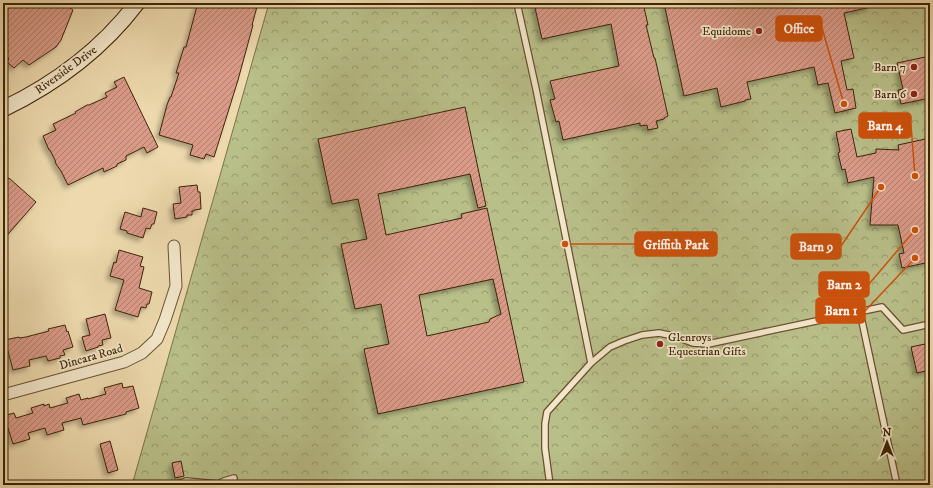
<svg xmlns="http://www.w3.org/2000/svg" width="933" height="488" viewBox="0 0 933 488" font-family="'IM FELL DW Pica',serif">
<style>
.park{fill:url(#park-crowns);stroke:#7b7248}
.building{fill:url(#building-hatch);stroke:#3d2506;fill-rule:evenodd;filter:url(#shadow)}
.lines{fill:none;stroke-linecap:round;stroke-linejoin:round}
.service-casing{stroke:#695230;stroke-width:8}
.minor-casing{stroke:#695230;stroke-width:13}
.secondary-casing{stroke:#3d2506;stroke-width:17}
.service{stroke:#f3e6ca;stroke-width:5.5}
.minor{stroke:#f3e6ca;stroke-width:11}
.secondary{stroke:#f3e6ca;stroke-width:15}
.poi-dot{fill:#8f2418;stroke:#f3e6ca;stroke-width:1.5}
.labels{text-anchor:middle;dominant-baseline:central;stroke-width:3.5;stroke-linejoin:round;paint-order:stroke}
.poi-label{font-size:12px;fill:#3d2506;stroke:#f3e6ca;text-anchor:end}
.street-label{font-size:12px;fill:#3d2506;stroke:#f3e6ca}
.leader{fill:none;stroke:#ce510b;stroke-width:1.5}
.callout-dot{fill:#ce510b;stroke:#f3e6ca;stroke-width:1.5}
.callout{fill:#ce510b;stroke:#ce510b;stroke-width:1.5}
.callout-label{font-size:13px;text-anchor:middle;font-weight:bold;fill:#fff}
</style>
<defs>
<pattern id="park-crowns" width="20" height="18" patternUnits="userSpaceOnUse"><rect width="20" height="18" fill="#b9bf89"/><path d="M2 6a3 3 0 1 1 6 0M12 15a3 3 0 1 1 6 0" fill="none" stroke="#989b6e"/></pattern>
<pattern id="building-hatch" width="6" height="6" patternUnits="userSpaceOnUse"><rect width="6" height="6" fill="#da9a88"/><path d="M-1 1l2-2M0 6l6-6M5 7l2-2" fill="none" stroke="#b27d6d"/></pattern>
<filter id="shadow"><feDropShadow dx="-3.5" dy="3.5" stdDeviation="2" flood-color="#0004"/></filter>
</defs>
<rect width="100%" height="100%" fill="#edd9ad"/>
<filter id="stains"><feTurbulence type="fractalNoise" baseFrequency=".005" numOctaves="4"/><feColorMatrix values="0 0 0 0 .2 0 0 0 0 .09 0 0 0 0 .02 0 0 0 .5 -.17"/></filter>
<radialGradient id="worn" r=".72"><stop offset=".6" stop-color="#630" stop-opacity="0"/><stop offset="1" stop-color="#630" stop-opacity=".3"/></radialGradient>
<polygon class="park" points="269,3 930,3 930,485 132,485"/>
<g class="building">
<polygon points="3,3 64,3 73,10 61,40 56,47 29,65 23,60 14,68 7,62 9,59 3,54"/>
<polygon points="199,3 258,3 252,25 253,25 238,80 214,157 206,154 204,159 190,155 193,145 159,135 167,105 170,97 171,97 179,73 176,73 184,47 186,47 197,6 198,6"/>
<polygon points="534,3 643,3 648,25 646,25 654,58 655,58 668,116 664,118 664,119 656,121 658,128 648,130 647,125 640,126 640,123 563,140 559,121 556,122 550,100 555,99 550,81 619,66 611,24 542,39"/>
<polygon points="664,3 870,3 871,7 844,13 854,58 841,61 847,90 853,89 856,108 835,113 828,83 818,85 814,67 747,82 751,99 745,100 745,101 721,107 717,88 684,96"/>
<polygon points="930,56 930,98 901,104 898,90 903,89 897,63"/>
<polygon points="124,77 158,147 147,153 144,147 126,156 126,160 117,164 117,166 104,172 103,168 68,185 61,171 56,164 55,160 50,150 49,150 43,136 56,130 53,124 76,113 75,112 87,105 89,105 107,97 105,93 117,87 114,82"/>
<path d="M465 107 486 206 478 208 470 174 378 194 386 235 462 218 461 214 487 208 524 382 378 414 364 349 389 344 381 304 355 309 341 244 367 239 358 199 332 204 318 139ZM493 279 501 314 490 319 489 322 427 336 419 295Z"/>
<polygon points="851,129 857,157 876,153 876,149 899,150 898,145 930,138 930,262 902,268 899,254 904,253 898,225 870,225 874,177 848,183 845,169 842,170 838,153 840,152 836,132"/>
<polygon points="9,178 36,202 3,240 3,185"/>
<polygon points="197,185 198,192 200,192 201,209 194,210 194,211 192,211 192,215 187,215 187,217 175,219 173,204 181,203 179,187"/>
<polygon points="143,208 157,212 154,224 152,224 150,229 146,228 143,238 127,233 127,231 120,229 125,212 141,217"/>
<polygon points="119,250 143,257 140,266 144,267 139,288 152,292 149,304 147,304 146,308 141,307 138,317 115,310 124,280 110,276 114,262 116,263"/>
<polygon points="105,314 111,338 102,340 103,345 98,346 98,347 86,351 82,337 90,335 86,319"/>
<polygon points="65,325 67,332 68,331 73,347 63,350 65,355 60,356 60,358 48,361 46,356 29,360 30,366 13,370 5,340 19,337 19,338 26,337 49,331 48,329"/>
<polygon points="925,344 930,370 917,373 911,347"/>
<polygon points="122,383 123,388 133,386 139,408 126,412 126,414 83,425 81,418 62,423 64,430 47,435 45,428 28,433 30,439 13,444 8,428 3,430 3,416 14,413 16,418 33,413 31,408 44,404 44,406 49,404 50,408 68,403 66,398 79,394 81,400 88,398 88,399 106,394 104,388"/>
<polygon points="110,441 118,470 108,473 100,444"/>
<polygon points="181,461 184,476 175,478 172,463"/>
</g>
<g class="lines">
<defs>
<g id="service">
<polyline points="517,3 536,89 591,363 547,412 545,424 545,448 550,485"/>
<polyline points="860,312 897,485"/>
<polyline points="591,363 610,347 624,341 642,335 659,333 674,336 693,343 708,344 882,307 903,330 930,324"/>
<polyline points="175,485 186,481 218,484"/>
<polyline points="218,485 218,484 224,481 234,478"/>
</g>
<polyline id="minor" points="3,395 124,362 142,353 157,339 165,320 176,286 174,246"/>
<path id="secondary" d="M3 109C55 84 102 49 137 3"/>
</defs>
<use href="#service" class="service-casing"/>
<use href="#minor" class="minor-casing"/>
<use href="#secondary" class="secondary-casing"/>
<use href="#service" class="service"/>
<use href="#minor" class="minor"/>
<use href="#secondary" class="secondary"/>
</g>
<g class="poi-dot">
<circle cx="759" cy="31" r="4"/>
<circle cx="914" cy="67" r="4"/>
<circle cx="914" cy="94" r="4"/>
<circle cx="660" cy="344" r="4"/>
</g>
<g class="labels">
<g class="poi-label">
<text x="751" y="31">Equidome</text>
<text x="906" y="67">Barn 7</text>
<text x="906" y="94">Barn 6</text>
<text x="668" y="337" text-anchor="start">Glenroys<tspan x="668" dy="14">Equestrian Gifts</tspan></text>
</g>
<g class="street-label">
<text transform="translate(66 70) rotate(-36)">Riverside Drive</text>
<text transform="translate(91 357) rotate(-16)">Dincara Road</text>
</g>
</g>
<path class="leader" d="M844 104L822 28M915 176L911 125M565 244L635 244M881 187L841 246M915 230L869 284M915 258L865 311"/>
<g class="callout-dot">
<circle cx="844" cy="104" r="4"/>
<circle cx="915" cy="176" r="4"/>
<circle cx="565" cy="244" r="4"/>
<circle cx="881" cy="187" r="4"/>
<circle cx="915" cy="230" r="4"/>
<circle cx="915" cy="258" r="4"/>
</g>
<g class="callout">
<rect x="776" y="16" width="46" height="25" rx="4"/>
<rect x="859" y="113" width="52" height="25" rx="4"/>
<rect x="635" y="232" width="82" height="24" rx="4"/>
<rect x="791" y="234" width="50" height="25" rx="4"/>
<rect x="819" y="272" width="50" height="25" rx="4"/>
<rect x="816" y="298" width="49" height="25" rx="4"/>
</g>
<g class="callout-label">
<text x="799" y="33">Office</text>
<text x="885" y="130">Barn 4</text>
<text x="676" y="249">Griffith Park</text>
<text x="816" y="251">Barn 9</text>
<text x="844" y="289">Barn 2</text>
<text x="841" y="315">Barn 1</text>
</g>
<rect width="933" height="488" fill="none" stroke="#edd9ad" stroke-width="16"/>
<rect x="4" y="4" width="925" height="480" fill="none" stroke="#3d2506" stroke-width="2"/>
<rect x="8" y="8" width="917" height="472" fill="none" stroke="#3d2506"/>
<g transform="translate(887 442)" stroke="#f3e6ca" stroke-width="3" paint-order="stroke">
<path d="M0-3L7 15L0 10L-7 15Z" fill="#3d2506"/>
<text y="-6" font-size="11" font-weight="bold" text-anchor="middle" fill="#3d2506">N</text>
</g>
<rect width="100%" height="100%" filter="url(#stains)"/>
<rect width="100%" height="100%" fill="url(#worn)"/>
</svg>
